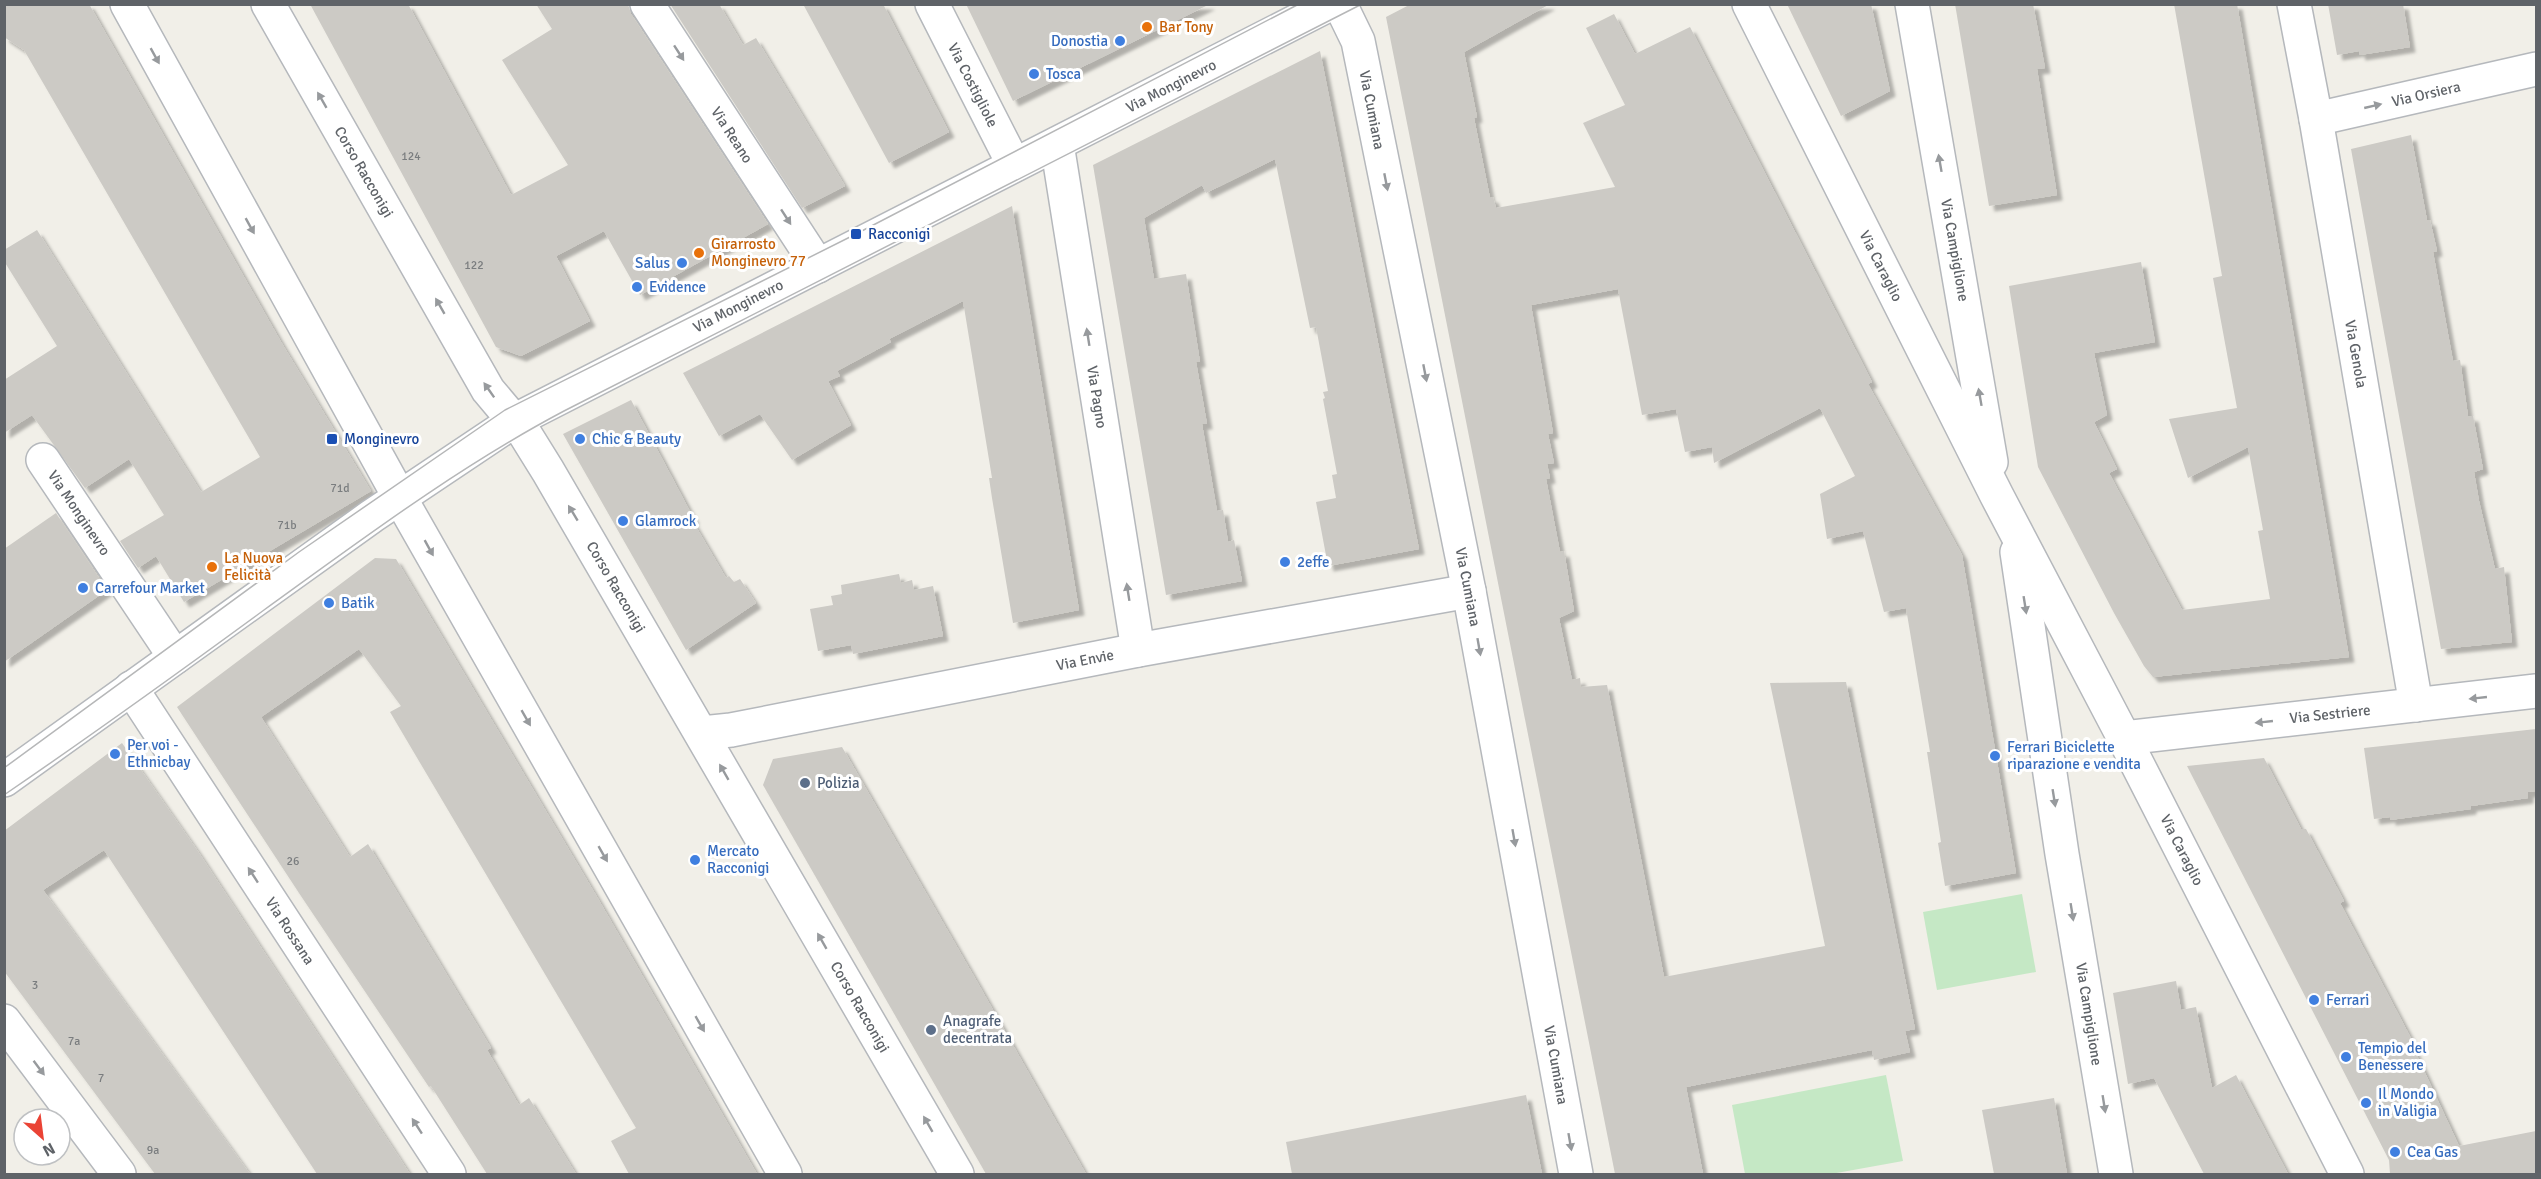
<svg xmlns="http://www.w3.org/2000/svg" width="2541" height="1179" viewBox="0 0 2541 1179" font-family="Signika,sans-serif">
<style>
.green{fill:#c5e8c5}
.building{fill:#cccac5;filter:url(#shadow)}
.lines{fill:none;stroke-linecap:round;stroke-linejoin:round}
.minor-casing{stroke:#b5b8bc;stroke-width:36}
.tertiary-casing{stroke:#b5b8bc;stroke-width:36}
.minor{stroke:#fff;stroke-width:33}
.tertiary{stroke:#fff;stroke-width:33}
.tram{stroke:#b6b7b8;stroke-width:1.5}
.oneway{fill:#979a9d}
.food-dot{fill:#e8710a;stroke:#fff;stroke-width:2}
.shop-dot{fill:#3f7fe0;stroke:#fff;stroke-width:2}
.transit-dot{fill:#1a4fb4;stroke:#fff;stroke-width:2}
.service-dot{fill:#5c6f8a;stroke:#fff;stroke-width:2}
.labels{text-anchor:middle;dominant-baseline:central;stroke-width:6;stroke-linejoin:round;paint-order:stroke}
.number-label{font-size:12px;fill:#7a7d7f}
.food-label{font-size:15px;fill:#c56008;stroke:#fff;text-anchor:start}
.shop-label{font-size:15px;fill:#366cbe;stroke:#fff;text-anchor:start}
.street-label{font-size:15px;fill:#5f6368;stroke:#fff}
.transit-label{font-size:15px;fill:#164399;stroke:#fff;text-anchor:start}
.service-label{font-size:15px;fill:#4e5e75;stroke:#fff;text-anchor:start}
</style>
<defs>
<filter id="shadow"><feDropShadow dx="5.5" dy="5.5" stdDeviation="1.5" flood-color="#0004"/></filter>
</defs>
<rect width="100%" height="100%" fill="#f1efe8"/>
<g class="green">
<polygon points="2022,894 2036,972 1937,990 1923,912"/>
<polygon points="1886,1075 1903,1161 1831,1174 1745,1174 1732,1105"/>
</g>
<g class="building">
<polygon points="4,4 89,4 281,342 371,491 184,602 156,556 138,568 120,541 164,515 129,459 85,488 32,415 4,433 4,380 57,346 4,261 4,250 37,230 201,492 260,457 24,50 4,37"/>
<polygon points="310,4 408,4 511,195 568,165 502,60 552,29 536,4 628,4 631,14 768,224 640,295 604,231 556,256 590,321 521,356 496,347"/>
<polygon points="670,4 719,4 743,45 756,38 845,186 802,208"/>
<polygon points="803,4 883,4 949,132 889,163"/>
<polygon points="966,4 1210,4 1013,101"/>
<polygon points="1411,4 1550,4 1464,52 1477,117 1474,118 1490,198 1493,197 1496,208 1615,187 1583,123 1625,105 1586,28 1614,14 1635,54 1690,27 1872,382 1868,384 1962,555 2016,873 1945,886 1938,843 1941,842 1927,752 1930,752 1906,608 1884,612 1863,531 1827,539 1820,494 1855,476 1820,408 1714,463 1712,447 1685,452 1676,409 1642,415 1618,289 1531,305 1553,433 1548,434 1554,463 1547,464 1550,478 1546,479 1560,552 1564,551 1574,611 1559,618 1572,680 1580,678 1581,687 1607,685 1664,977 1825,946 1770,683 1846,682 1915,1029 1905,1031 1910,1052 1874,1060 1872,1050 1686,1087 1703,1174 1615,1174 1386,17"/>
<polygon points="1787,4 1871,4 1890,91 1841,116"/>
<polygon points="1955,4 2033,4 2045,68 2037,69 2057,195 1989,206"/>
<polygon points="2174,4 2237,4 2349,657 2153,677 2144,666 2114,613 2038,467 2009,286 2141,262 2155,342 2094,353 2107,415 2094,422 2117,469 2109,473 2182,610 2270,599 2258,531 2263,530 2248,447 2188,478 2169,419 2237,408 2213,278 2222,276"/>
<polygon points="2328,4 2403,4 2410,47 2360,55 2359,51 2337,55"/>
<polygon points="1320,51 1419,549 1328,566 1316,502 1336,498 1332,475 1337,474 1323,399 1325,398 1323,392 1328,391 1316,327 1310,328 1275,159 1206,193 1202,185 1144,218 1154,279 1186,274 1200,362 1196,362 1207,424 1202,424 1217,511 1223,510 1228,542 1234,540 1242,581 1166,595 1093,165"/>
<polygon points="2411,135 2427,220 2430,220 2437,251 2433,252 2453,361 2460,360 2468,416 2473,416 2483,469 2474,472 2479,501 2495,569 2504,567 2512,642 2441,649 2351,149"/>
<polygon points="1012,206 1079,610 1013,623 992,498 989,478 992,478 963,301 889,339 891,342 837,371 840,376 828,381 851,425 792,460 760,414 719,436 683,373"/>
<polygon points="631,400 694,519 692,520 726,578 729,576 734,582 740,579 756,603 686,650 563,434"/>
<polygon points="56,513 107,590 4,662 4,549"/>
<polygon points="375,558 396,559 597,897 757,1174 629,1174 611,1141 636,1128 390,712 401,706 359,649 261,717 350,857 368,844 491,1048 487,1050 519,1105 529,1098 576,1174 487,1174 431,1086 429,1087 299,893 177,707"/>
<polygon points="899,574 901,583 912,580 914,590 933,586 943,636 853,654 851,645 818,651 810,609 833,605 831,596 842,594 841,585"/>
<polygon points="2536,729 2536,791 2528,792 2528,798 2471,806 2471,809 2390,820 2390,817 2374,819 2364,748"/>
<polygon points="122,743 197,850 410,1174 317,1174 104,850 43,890 250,1174 155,1174 4,971 4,831"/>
<polygon points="842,747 976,980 1086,1174 986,1174 763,785 773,759"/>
<polygon points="2264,758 2301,829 2306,829 2344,901 2340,903 2415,1046 2413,1047 2459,1146 2536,1131 2536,1174 2390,1174 2389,1160 2187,766"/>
<polygon points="2176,981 2181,1010 2196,1007 2212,1088 2236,1075 2288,1174 2204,1174 2154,1078 2128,1084 2113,993"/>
<polygon points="1526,1095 1542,1174 1292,1174 1286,1142"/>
<polygon points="2054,1098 2067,1174 1994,1174 1982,1110"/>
</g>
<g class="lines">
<defs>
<g id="minor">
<polyline points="647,4 818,266"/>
<polyline points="932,4 1014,165"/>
<polyline points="1340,4 1358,41 1469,591 1576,1174"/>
<polyline points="1749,4 1997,496 2124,738 2347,1174"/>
<polyline points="1912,4 1991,462"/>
<polyline points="2294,4 2316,119 2416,705"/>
<polyline points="2316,119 2536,69"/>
<polyline points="1057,144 1138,650"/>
<polyline points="43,460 175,657"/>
<polyline points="2017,552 2062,854 2116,1174"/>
<polyline points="131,688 449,1174"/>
<polyline points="702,733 731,730 1138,650 1469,591"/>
<polyline points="2124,738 2536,691"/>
<polyline points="4,1021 119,1174"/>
</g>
<g id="tertiary">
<polyline points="127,4 400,498 785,1174"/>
<polyline points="268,4 488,390 525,434 548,471 957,1174"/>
<polyline points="4,780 372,516 514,421 1330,4"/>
</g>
</defs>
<use href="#minor" class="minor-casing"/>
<use href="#tertiary" class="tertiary-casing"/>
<use href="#minor" class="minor"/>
<use href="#tertiary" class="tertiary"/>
<g class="tram">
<polyline points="4,768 299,552 505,410 856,234 1299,4"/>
<path d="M4 795C92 735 178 673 264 610 361 540 458 467 564 411L1362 4"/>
</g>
</g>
<defs><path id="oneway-solid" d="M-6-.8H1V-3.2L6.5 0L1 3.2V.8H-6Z" transform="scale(1.5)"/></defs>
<g class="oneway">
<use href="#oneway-solid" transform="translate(679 53) rotate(57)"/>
<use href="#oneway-solid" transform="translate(155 56) rotate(61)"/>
<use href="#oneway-solid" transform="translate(322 100) rotate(-120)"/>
<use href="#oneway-solid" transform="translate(2373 106) rotate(-13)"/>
<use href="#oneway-solid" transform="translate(1940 163) rotate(-100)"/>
<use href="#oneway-solid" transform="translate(1386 182) rotate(79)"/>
<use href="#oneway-solid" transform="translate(786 217) rotate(57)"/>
<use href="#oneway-solid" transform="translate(250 226) rotate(61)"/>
<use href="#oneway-solid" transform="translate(440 306) rotate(-120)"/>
<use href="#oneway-solid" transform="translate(1088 337) rotate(-99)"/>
<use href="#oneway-solid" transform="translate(1425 373) rotate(79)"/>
<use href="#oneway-solid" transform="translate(489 390) rotate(-125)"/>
<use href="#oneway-solid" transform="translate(1980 397) rotate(-100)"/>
<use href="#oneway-solid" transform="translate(573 513) rotate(-121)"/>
<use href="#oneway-solid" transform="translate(429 548) rotate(61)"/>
<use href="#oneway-solid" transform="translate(1128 592) rotate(-99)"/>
<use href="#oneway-solid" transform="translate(2025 605) rotate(81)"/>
<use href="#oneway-solid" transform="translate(1479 647) rotate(80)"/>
<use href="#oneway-solid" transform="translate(2478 698) rotate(174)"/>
<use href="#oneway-solid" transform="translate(526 718) rotate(60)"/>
<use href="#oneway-solid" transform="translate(2264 722) rotate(174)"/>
<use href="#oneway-solid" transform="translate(724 772) rotate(-120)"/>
<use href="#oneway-solid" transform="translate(2054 798) rotate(81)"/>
<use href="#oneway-solid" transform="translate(1514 838) rotate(80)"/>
<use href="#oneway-solid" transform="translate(603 854) rotate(60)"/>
<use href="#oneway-solid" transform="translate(253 875) rotate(-123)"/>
<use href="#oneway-solid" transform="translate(2072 912) rotate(81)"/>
<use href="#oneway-solid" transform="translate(822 941) rotate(-120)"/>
<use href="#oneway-solid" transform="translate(700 1024) rotate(60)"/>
<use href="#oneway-solid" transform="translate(39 1068) rotate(53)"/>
<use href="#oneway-solid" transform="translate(2104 1104) rotate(81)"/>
<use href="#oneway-solid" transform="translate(928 1124) rotate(-120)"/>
<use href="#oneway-solid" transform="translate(417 1126) rotate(-123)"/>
<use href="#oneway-solid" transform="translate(1570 1142) rotate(80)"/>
</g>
<g class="food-dot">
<circle cx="1147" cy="27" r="6"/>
<circle cx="699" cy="253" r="6"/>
<circle cx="212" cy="567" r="6"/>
</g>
<g class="shop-dot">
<circle cx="1120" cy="41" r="6"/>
<circle cx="1034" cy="74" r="6"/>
<circle cx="682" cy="263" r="6"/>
<circle cx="637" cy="287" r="6"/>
<circle cx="580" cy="439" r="6"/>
<circle cx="623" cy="521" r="6"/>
<circle cx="1285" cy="562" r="6"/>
<circle cx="83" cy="588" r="6"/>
<circle cx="329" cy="603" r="6"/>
<circle cx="115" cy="754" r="6"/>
<circle cx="1995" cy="756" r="6"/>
<circle cx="695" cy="860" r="6"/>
<circle cx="2314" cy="1000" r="6"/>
<circle cx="2346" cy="1057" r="6"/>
<circle cx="2366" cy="1103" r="6"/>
<circle cx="2395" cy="1152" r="6"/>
</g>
<g class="transit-dot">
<rect x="850" y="228" width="12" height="12" rx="3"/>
<rect x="326" y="433" width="12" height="12" rx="3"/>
</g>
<g class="service-dot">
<circle cx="805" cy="783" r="6"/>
<circle cx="931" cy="1030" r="6"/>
</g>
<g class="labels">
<g class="number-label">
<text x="411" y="156">124</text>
<text x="474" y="265">122</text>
<text x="340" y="488">71d</text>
<text x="287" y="525">71b</text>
<text x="293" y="861">26</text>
<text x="35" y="985">3</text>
<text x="74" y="1041">7a</text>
<text x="101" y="1078">7</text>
<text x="153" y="1150">9a</text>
</g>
<g class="food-label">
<text x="1159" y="27">Bar Tony</text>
<text x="711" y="244">Girarrosto<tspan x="711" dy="17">Monginevro 77</tspan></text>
<text x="224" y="558">La Nuova<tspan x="224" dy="17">Felicità</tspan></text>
</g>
<g class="shop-label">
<text x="1108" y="41" text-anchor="end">Donostia</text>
<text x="1046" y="74">Tosca</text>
<text x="670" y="263" text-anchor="end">Salus</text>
<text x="649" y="287">Evidence</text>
<text x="592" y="439">Chic &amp; Beauty</text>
<text x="635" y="521">Glamrock</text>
<text x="1297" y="562">2effe</text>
<text x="95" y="588">Carrefour Market</text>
<text x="341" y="603">Batik</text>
<text x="127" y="745">Per voi -<tspan x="127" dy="17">Ethnicbay</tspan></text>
<text x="2007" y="747">Ferrari Biciclette<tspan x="2007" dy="17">riparazione e vendita</tspan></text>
<text x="707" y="851">Mercato<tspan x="707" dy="17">Racconigi</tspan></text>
<text x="2326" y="1000">Ferrari</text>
<text x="2358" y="1048">Tempio del<tspan x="2358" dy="17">Benessere</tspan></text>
<text x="2378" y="1094">Il Mondo<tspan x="2378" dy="17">in Valigia</tspan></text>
<text x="2407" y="1152">Cea Gas</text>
</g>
<g class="street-label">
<text transform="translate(973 85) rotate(63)">Via Costigliole</text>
<text transform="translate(1171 86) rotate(-27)">Via Monginevro</text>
<text transform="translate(2426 94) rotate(-13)">Via Orsiera</text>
<text transform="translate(1372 110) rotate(79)">Via Cumiana</text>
<text transform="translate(732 135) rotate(57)">Via Reano</text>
<text transform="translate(364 172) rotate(60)">Corso Racconigi</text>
<text transform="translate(1955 250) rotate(80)">Via Campiglione</text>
<text transform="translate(1881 266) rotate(63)">Via Caraglio</text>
<text transform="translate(738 306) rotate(-27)">Via Monginevro</text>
<text transform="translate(2356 354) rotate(80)">Via Genola</text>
<text transform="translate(1097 397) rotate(81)">Via Pagno</text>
<text transform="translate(79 513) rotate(56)">Via Monginevro</text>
<text transform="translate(616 587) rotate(60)">Corso Racconigi</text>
<text transform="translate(1468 587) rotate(79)">Via Cumiana</text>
<text transform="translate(1085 660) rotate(-11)">Via Envie</text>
<text transform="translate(2330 714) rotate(-6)">Via Sestriere</text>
<text transform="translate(2182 850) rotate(63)">Via Caraglio</text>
<text transform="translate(290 931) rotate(57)">Via Rossana</text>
<text transform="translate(860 1007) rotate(60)">Corso Racconigi</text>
<text transform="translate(2089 1014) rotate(81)">Via Campiglione</text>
<text transform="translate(1556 1065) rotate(80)">Via Cumiana</text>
</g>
<g class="transit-label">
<text x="868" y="234">Racconigi</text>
<text x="344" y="439">Monginevro</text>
</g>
<g class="service-label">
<text x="817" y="783">Polizia</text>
<text x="943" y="1021">Anagrafe<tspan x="943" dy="17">decentrata</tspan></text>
</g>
</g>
<rect width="2541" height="1179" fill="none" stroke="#5f6368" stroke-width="12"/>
<g transform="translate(42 1137) rotate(152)"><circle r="28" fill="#ffffff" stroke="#bfc1c3" stroke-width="1.5"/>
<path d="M0-4.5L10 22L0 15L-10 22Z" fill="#ea4335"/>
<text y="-9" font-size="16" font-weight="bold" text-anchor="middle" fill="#5f6368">N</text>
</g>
</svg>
